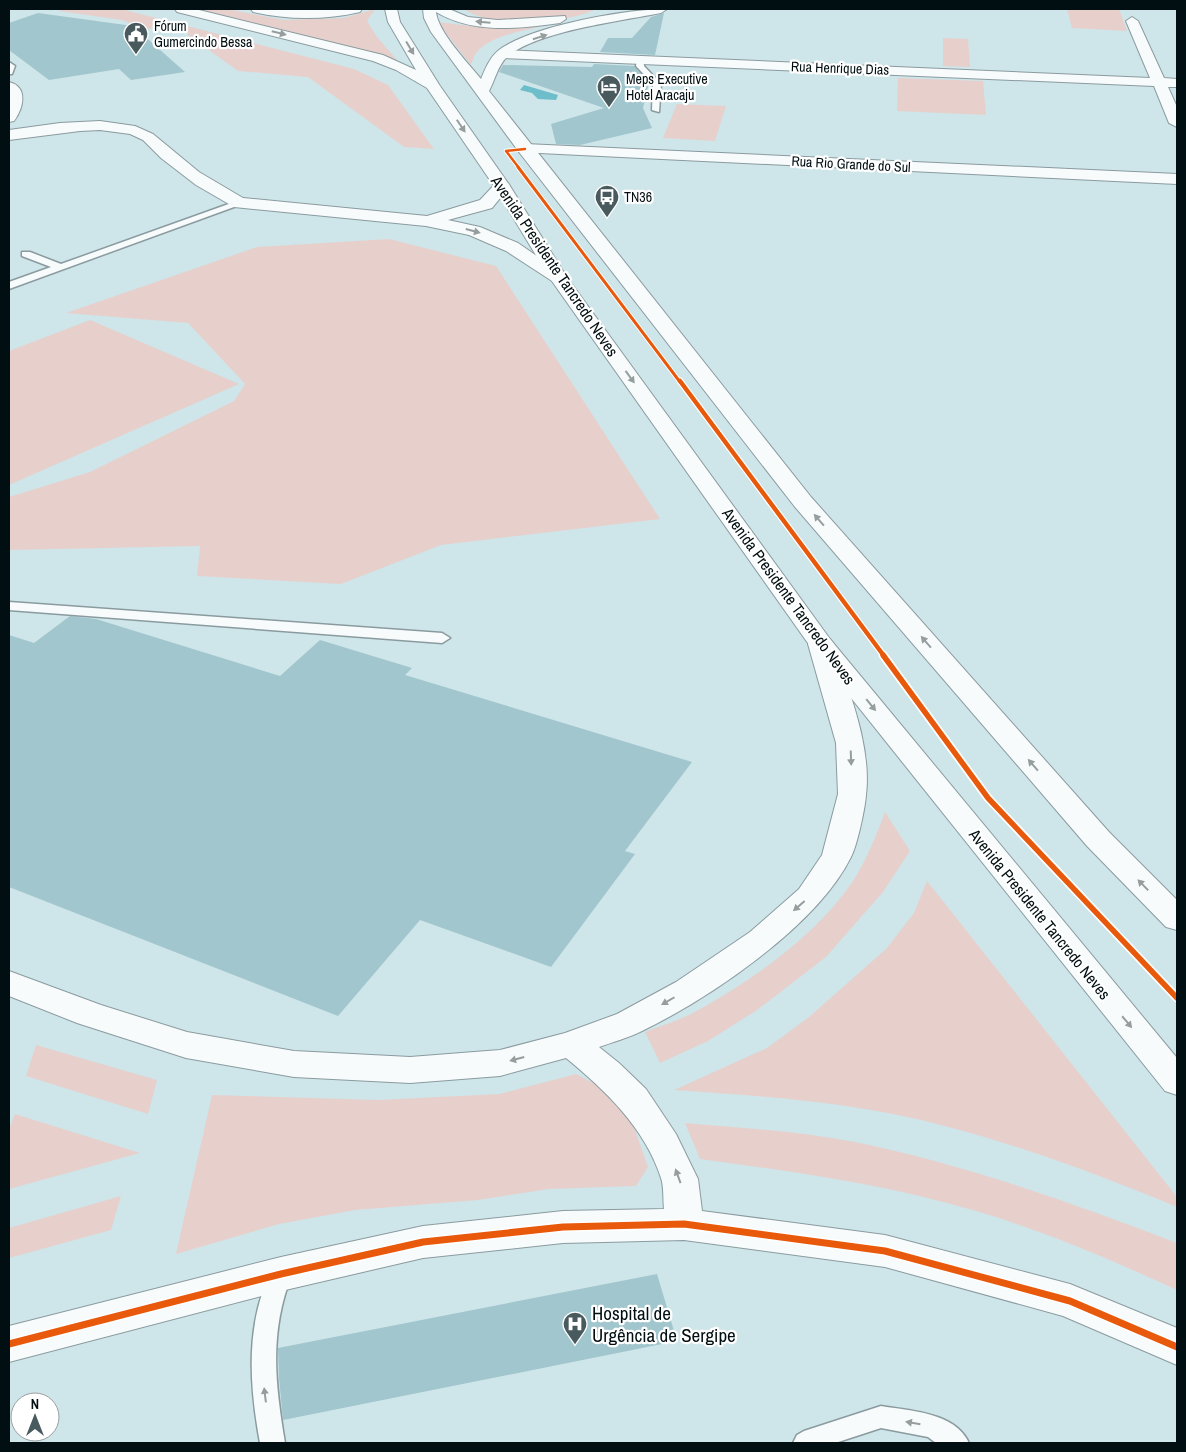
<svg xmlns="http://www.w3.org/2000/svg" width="1186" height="1452" viewBox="0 0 1186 1452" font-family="'Archivo Narrow',sans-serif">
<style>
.green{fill:#e7d0cc}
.water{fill:#6dbdca}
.building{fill:#a1c6cd}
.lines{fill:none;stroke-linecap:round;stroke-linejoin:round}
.service-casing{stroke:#8a9b9f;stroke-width:3}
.minor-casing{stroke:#8a9b9f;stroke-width:2}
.tertiary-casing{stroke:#8a9b9f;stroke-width:2}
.primary-casing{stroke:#8a9b9f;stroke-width:2}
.service{fill:#f8fbfc;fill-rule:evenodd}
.minor{fill:#f8fbfc;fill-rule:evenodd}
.tertiary{fill:#f8fbfc;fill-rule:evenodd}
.primary{fill:#f8fbfc;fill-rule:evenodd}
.cycleway-far4-casing{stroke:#fff;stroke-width:4.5}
.cycleway-far3-casing{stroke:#fff;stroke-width:5}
.cycleway-far2-casing{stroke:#fff;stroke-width:7}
.cycleway-far1-casing{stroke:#fff;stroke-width:9}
.cycleway-casing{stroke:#fff;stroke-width:10}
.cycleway-far4{stroke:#e8590c;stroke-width:2.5}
.cycleway-far3{stroke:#e8590c;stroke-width:3}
.cycleway-far2{stroke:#e8590c;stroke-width:4.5}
.cycleway-far1{stroke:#e8590c;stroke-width:5.5}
.cycleway{stroke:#e8590c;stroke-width:7}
.oneway{fill:#969d9e}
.labels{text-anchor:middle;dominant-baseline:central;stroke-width:4.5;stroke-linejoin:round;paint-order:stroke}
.far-poi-label{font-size:14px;fill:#020f12;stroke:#fff;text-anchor:start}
.far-street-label{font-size:14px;fill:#020f12;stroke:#fff}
.street-label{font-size:16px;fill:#020f12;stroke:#fff}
.near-poi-label{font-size:19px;fill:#020f12;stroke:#fff;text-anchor:start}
</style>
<rect width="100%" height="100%" fill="#cee5ea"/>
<g class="green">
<polygon points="63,9 121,9 354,69 388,85 434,149 404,147 308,77 238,71 188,35 184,26 155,26 148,30 122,20 59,11"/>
<polygon points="199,9 227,9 283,20 344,18 375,9 367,21 377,37 397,60"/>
<path d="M464 9H596C568 24 489 28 464 9Z"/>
<polygon points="1067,9 1119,9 1127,31 1072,28"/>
<path d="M437 22 479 27 547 25C528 30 491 35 478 51 474 54 473 60 471 65Z"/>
<polygon points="943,38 968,39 970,67 943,66"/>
<polygon points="898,78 983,81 986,115 897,111"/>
<polygon points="677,104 726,106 715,141 663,138"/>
<polygon points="389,239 496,266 660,519 441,545 341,584 197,576 200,546 9,550 9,497 90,472 234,401 245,384 188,323 66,313 257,247"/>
<polygon points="90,320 239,384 9,485 9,351"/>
<path d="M885 812 910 851 883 892 826 957 757 1010 708 1041 660 1063 645 1032C660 1026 677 1021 691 1014 751 981 814 938 853 881 867 859 876 836 885 812Z"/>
<path d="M927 881 1177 1197V1207C1099 1175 1020 1145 937 1124 852 1102 762 1096 674 1090L767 1048 809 1017 886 949 914 913Z"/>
<polygon points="36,1045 157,1080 148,1114 26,1076"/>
<polygon points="576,1074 611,1092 634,1127 648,1167 636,1186 549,1189 478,1200 355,1210 279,1224 176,1254 212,1095 378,1100 499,1094"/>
<polygon points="15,1114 140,1153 9,1189 9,1129"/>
<path d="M685 1123C741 1128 799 1131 855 1142 966 1165 1071 1202 1177 1243V1290C1101 1255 1021 1221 939 1201 861 1181 781 1170 700 1159Z"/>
<polygon points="121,1196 111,1230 9,1258 9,1228"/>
</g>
<polygon class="water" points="524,85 558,95 556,100 538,99 532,93 520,90"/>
<g class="building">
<polygon points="38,13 133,26 185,72 131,80 119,69 49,80 9,50 9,23"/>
<polygon points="664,13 655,55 600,52 608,38 632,38 651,17"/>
<polygon points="594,64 634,66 649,82 643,108 652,128 580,145 556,144 551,124 604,108 499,72 503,65 592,67"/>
<polygon points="70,616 96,619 280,676 320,640 412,668 405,675 692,762 625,851 635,854 551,967 420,920 338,1016 9,887 9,635 34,643"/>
<polygon points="657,1274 677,1341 283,1420 279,1378 278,1348"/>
</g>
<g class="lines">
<defs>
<g id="service">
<polygon points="637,58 643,58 644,66 661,84 659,112 652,110 653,84 636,66"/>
<polygon points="9,62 15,66 12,74 9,74"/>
<polygon points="237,201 245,203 9,289 9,282 51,267 22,256 22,252 30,252 61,264"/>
<polygon points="9,602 442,633 450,638 442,643 9,610"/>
<path d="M281 1264 289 1267 292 1274C269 1332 275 1383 285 1443H260C249 1383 245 1323 273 1267Z"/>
<path d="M881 1406C910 1411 955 1412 969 1443H936L928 1437 881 1428 835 1443H793L797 1435 804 1431Z"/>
</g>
<g id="minor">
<polygon points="1132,17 1138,21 1164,78 1177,79 1177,87 1168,87 1177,107 1177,127 1169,123 1154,86 503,58 496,54 503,50 1150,78 1126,21"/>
<path d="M9 82C29 87 23 109 14 121L9 122Z"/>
<polygon points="100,121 135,126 153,134 199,172 243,198 427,216 480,200 496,183 508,183 510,186 492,208 448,220 480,227 518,243 567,277 564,281 552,281 506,251 469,235 426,226 234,207 196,185 161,158 143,140 130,134 100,130 80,131 9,140 9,130 60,123"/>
</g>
<g id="tertiary">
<polygon points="525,144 1177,174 1177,184 519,152 517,149"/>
<path d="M821 636 830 639 834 644C848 690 872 746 866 795 865 809 857 846 851 857 817 926 710 998 642 1031 628 1038 613 1042 599 1047L619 1063 646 1089 676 1134 698 1179 702 1211 885 1235 1070 1284 1177 1328V1365L1063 1316 885 1267 684 1240 563 1243 423 1258 281 1291 9 1362V1326L281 1257 423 1226 563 1211 664 1209C663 1199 664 1187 661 1178 645 1128 605 1090 566 1058L500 1076 410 1083 294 1077 186 1058 77 1023 9 996V971L101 1005 187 1032 294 1051 410 1057 500 1050 565 1033 617 1014 676 982 750 932 799 889 822 855 838 794 836 743 808 644 812 639Z"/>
</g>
<g id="primary">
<polygon points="175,9 195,9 383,55 416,70 388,22 385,9 397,9 400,22 440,86 510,186 566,276 830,639 1177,1058 1177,1095 1165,1091 812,649 549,277 494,186 427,88 396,70 373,61 177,12"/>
<path d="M251 9H362L360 12C326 20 287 20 253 12Z"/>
<path d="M423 9H449L468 17 498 20 565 16 566 19 560 23C518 29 473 34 436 12 438 32 468 63 481 79 485 69 490 57 499 50 531 26 626 9 667 9L661 13C621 21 537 31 507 57 498 65 495 80 489 91L811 497 1109 832 1177 900V930L1166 927 1087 846 795 507 519 152 431 32 424 18Z"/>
</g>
</defs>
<use href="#service" class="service-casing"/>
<use href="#minor" class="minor-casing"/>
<use href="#tertiary" class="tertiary-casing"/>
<use href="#primary" class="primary-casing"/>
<use href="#service" class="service"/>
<use href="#minor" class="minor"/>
<use href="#tertiary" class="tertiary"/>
<use href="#primary" class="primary"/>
<defs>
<polyline id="cycleway-far4" points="519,168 506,151 525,149"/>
<polyline id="cycleway-far3" points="518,167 680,382"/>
<polyline id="cycleway-far2" points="680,381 884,656"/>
<polyline id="cycleway-far1" points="883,655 988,798 1177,998"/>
<polyline id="cycleway" points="9,1344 281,1274 423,1242 563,1227 684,1224 885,1251 1070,1301 1177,1347"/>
</defs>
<use href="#cycleway-far4" class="cycleway-far4-casing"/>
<use href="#cycleway-far3" class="cycleway-far3-casing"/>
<use href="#cycleway-far2" class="cycleway-far2-casing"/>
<use href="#cycleway-far1" class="cycleway-far1-casing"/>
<use href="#cycleway" class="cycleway-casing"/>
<use href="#cycleway-far4" class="cycleway-far4"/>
<use href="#cycleway-far3" class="cycleway-far3"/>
<use href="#cycleway-far2" class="cycleway-far2"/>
<use href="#cycleway-far1" class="cycleway-far1"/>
<use href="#cycleway" class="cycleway"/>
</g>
<defs><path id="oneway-solid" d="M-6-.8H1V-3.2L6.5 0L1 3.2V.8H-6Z" transform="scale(1.25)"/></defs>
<g class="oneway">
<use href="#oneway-solid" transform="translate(483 22) rotate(-175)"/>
<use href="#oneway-solid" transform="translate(279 33) rotate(14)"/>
<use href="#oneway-solid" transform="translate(540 37) rotate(-18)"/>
<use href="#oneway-solid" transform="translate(410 48) rotate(59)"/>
<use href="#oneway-solid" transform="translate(461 126) rotate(56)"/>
<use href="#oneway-solid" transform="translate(473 231) rotate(15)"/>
<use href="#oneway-solid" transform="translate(630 377) rotate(54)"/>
<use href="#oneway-solid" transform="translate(819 520) rotate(-131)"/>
<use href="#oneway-solid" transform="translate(926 642) rotate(-131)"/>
<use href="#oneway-solid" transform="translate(871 705) rotate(51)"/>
<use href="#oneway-solid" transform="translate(851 758) rotate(88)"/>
<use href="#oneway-solid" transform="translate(1033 765) rotate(-131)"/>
<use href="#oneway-solid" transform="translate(1143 885) rotate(-134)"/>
<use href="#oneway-solid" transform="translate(799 906) rotate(139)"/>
<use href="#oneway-solid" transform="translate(668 1001) rotate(150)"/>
<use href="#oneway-solid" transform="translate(1127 1022) rotate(50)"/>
<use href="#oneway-solid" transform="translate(517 1059) rotate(165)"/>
<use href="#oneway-solid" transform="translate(678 1176) rotate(-110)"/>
<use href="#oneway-solid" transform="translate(265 1395) rotate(-97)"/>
<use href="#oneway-solid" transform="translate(913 1423) rotate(-170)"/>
</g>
<defs>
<symbol id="civic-pin" viewBox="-11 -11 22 30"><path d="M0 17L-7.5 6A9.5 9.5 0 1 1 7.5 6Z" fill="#495a5e" stroke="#fff"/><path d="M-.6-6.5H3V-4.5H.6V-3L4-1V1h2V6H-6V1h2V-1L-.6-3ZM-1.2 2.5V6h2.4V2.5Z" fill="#fff"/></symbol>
<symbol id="hotel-pin" viewBox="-11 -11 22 30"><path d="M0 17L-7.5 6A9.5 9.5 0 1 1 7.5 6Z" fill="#495a5e" stroke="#fff"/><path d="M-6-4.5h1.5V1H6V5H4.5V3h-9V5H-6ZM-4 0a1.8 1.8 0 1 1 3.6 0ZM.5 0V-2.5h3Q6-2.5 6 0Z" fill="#fff"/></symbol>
<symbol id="bus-pin" viewBox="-11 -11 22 30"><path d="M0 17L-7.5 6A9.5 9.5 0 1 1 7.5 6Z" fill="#495a5e" stroke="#fff"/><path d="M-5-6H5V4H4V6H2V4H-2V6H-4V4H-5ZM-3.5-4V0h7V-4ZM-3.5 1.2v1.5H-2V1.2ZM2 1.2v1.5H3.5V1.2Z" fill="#fff"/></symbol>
<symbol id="hospital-pin" viewBox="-11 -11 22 30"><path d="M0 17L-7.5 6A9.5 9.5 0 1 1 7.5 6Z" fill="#495a5e" stroke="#fff"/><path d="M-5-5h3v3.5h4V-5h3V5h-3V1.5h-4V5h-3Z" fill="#fff"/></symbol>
</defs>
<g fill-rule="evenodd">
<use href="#civic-pin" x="122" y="20" width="28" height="38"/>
<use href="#hotel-pin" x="595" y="73" width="28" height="38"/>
<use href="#bus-pin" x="593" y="183" width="28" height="38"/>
<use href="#hospital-pin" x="561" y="1310" width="28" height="38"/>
</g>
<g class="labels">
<g class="far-poi-label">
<text x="154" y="26">Fórum<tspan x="154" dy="16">Gumercindo Bessa</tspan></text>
<text x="626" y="79">Meps Executive<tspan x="626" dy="16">Hotel Aracaju</tspan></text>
<text x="624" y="197">TN36</text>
</g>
<g class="far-street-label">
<text transform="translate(840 68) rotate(2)">Rua Henrique Dias</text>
<text transform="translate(851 164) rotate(3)">Rua Rio Grande do Sul</text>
</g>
<g class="street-label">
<text transform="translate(555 266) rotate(56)">Avenida Presidente Tancredo Neves</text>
<text transform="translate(789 596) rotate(54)">Avenida Presidente Tancredo Neves</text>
<text transform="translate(1040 914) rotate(51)">Avenida Presidente Tancredo Neves</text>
</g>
<g class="near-poi-label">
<text x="592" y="1313">Hospital de<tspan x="592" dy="22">Urgência de Sergipe</tspan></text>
</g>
</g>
<rect width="1186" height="1452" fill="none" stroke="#020f12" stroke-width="20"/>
<g transform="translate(35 1417)"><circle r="24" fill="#ffffff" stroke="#9a9fa0"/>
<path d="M0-4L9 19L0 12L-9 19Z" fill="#495a5e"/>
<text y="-8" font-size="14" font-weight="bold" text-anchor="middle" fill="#020f12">N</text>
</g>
</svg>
